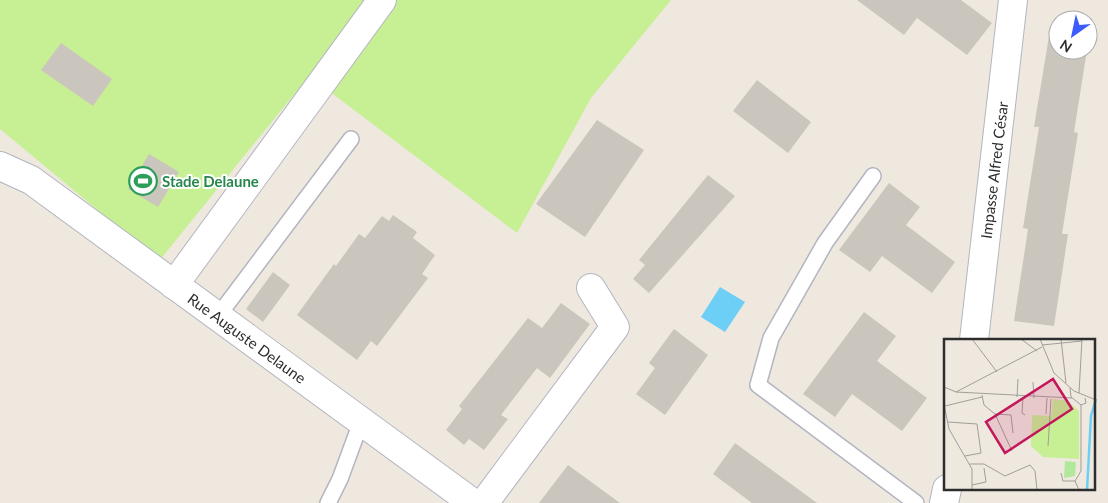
<svg xmlns="http://www.w3.org/2000/svg" width="1108" height="503" viewBox="0 0 1108 503" font-family="Lato,sans-serif">
<style>
.pitch{fill:#c7ef94}
.water{fill:#6dcff5}
.building{fill:#cbc6bd}
.lines{fill:none;stroke-linecap:round;stroke-linejoin:round}
.service-casing{stroke:#b3b5c1;stroke-width:18}
.minor-casing{stroke:#b3b5c1;stroke-width:30}
.service{stroke:#fff;stroke-width:15}
.minor{stroke:#fff;stroke-width:28}
.labels{text-anchor:middle;dominant-baseline:central;stroke-width:4;stroke-linejoin:round;paint-order:stroke}
.street-label{font-size:15px;fill:#2d2d2d;stroke:#fff}
.leisure-label{font-size:15px;font-weight:bold;fill:#27864d;stroke:#fff;text-anchor:start}
.inset-river{fill:none;stroke:#6dcff5;stroke-width:2.5}
.inset-road{fill:none;stroke:#a19d98;stroke-width:1}
.view{fill:#c2185b;fill-opacity:0.15;stroke:#c2185b;stroke-width:2.5}
.inset-edge{fill:none;stroke:#2d2d2d;stroke-width:2.5}
</style>
<rect width="100%" height="100%" fill="#efe8df"/>
<polygon class="pitch" points="0,0 671,0 591,98 517,233 309,76 159,261 0,129"/>
<polygon class="water" points="720,287 745,302 725,332 701,317"/>
<g class="building">
<polygon points="857,0 961,0 992,23 967,55 917,18 904,35"/>
<polygon points="1049,36 1058,37 1058,50 1087,50 1074,132 1078,133 1062,234 1068,234 1054,326 1014,321 1028,229 1023,228 1039,127 1034,127"/>
<polygon points="61,43 112,79 93,106 41,70"/>
<polygon points="757,80 811,122 788,153 733,111"/>
<polygon points="597,120 644,150 585,237 536,204"/>
<polygon points="149,154 179,172 158,207 128,189"/>
<polygon points="708,175 735,196 649,293 633,279 645,265 639,260"/>
<polygon points="889,183 920,207 906,225 955,262 932,293 882,256 870,272 839,250"/>
<polygon points="393,215 417,232 413,238 435,255 422,274 428,278 377,346 371,341 357,360 297,315 334,264 336,266 359,234 365,238 382,216 389,221"/>
<polygon points="273,272 290,285 263,322 246,309"/>
<polygon points="561,303 590,324 550,378 537,368 501,415 508,419 484,450 469,439 464,445 446,430 462,409 459,406 528,318 542,328"/>
<polygon points="864,312 896,336 877,361 927,398 902,431 852,394 835,417 803,394"/>
<polygon points="674,329 708,355 665,415 636,394 655,368 649,363"/>
<polygon points="735,443 817,503 752,503 713,474"/>
<polygon points="568,465 620,503 539,503"/>
</g>
<g class="lines">
<defs>
<g id="service">
<polyline points="873,176 825,243 771,338 758,385 916,503"/>
<polyline points="218,316 351,139"/>
<polyline points="328,503 340,479 361,422"/>
</g>
<g id="minor">
<polyline points="0,166 31,180 473,503"/>
<polyline points="174,285 382,0"/>
<polyline points="974,340 1013,0"/>
<polyline points="484,503 615,327 591,288"/>
<polyline points="944,503 947,489"/>
</g>
</defs>
<use href="#service" class="service-casing"/>
<use href="#minor" class="minor-casing"/>
<use href="#service" class="service"/>
<use href="#minor" class="minor"/>
</g>
<defs>
<symbol id="stadium-ring" viewBox="-11 -11 22 22"><circle r="9.5" fill="#fff" stroke="#2e9e5b" stroke-width="1.5"/><path d="M0-5a6.5 5 0 1 0 0 10a6.5 5 0 1 0 0-10ZM-3.5-1.8h7v3.6h-7Z" fill="#2e9e5b"/></symbol>
</defs>
<g fill-rule="evenodd">
<use href="#stadium-ring" x="127" y="165" width="32" height="32"/>
</g>
<g class="labels">
<g class="street-label">
<text transform="translate(994 170) rotate(-83)">Impasse Alfred César</text>
<text transform="translate(247 338) rotate(36)">Rue Auguste Delaune</text>
</g>
<g class="leisure-label">
<text x="162" y="181">Stade Delaune</text>
</g>
</g>
<g transform="translate(944 339)">
<rect width="151" height="151" fill="#efe8df"/>
<path d="M121 122 132 123 131 137 120 139Z" fill="#b2e899"/>
<path d="M109 60 124 62 135 72V120L99 118 87 107 88 76 107 77Z" fill="#c7ef94"/>
<path class="inset-river" d="M143 151 147 77 152 60"/>
<path class="inset-road" d="M28 0 53 33M77 0 93 12M96 0 110 34 130 52 152 61M117 0 122 44M98 6 138 2M89 43 90 59M0 48 12 53 98 8M126 49 127 58 137 66 142 64 141 59M12 53 128 59M135 54 138 0M38 56 40 66 51 75 68 112M73 58 74 40M79 58 78 74 81 76M0 65 5 90 28 130V151M1 67 38 58M51 75 67 76 69 94M102 75 103 59M4 83 33 85 37 114 21 117M104 107 107 60M26 125H40L61 137 86 126 91 132 93 151M117 134 119 142H131M28 146 42 143 40 129M135 151 131 142 137 132V66"/>
<path class="view" d="M109 40 128 70 61 114 42 83Z"/>
<rect width="151" height="151" class="inset-edge"/>
</g>
<g transform="translate(1073 35) rotate(213)"><circle r="24" fill="#ffffff" stroke="#ababab"/>
<path d="M0-4L9 19L0 12L-9 19Z" fill="#3c5cff"/>
<text y="-8" font-size="14" font-weight="bold" text-anchor="middle" fill="#2d2d2d">N</text>
</g>
</svg>
